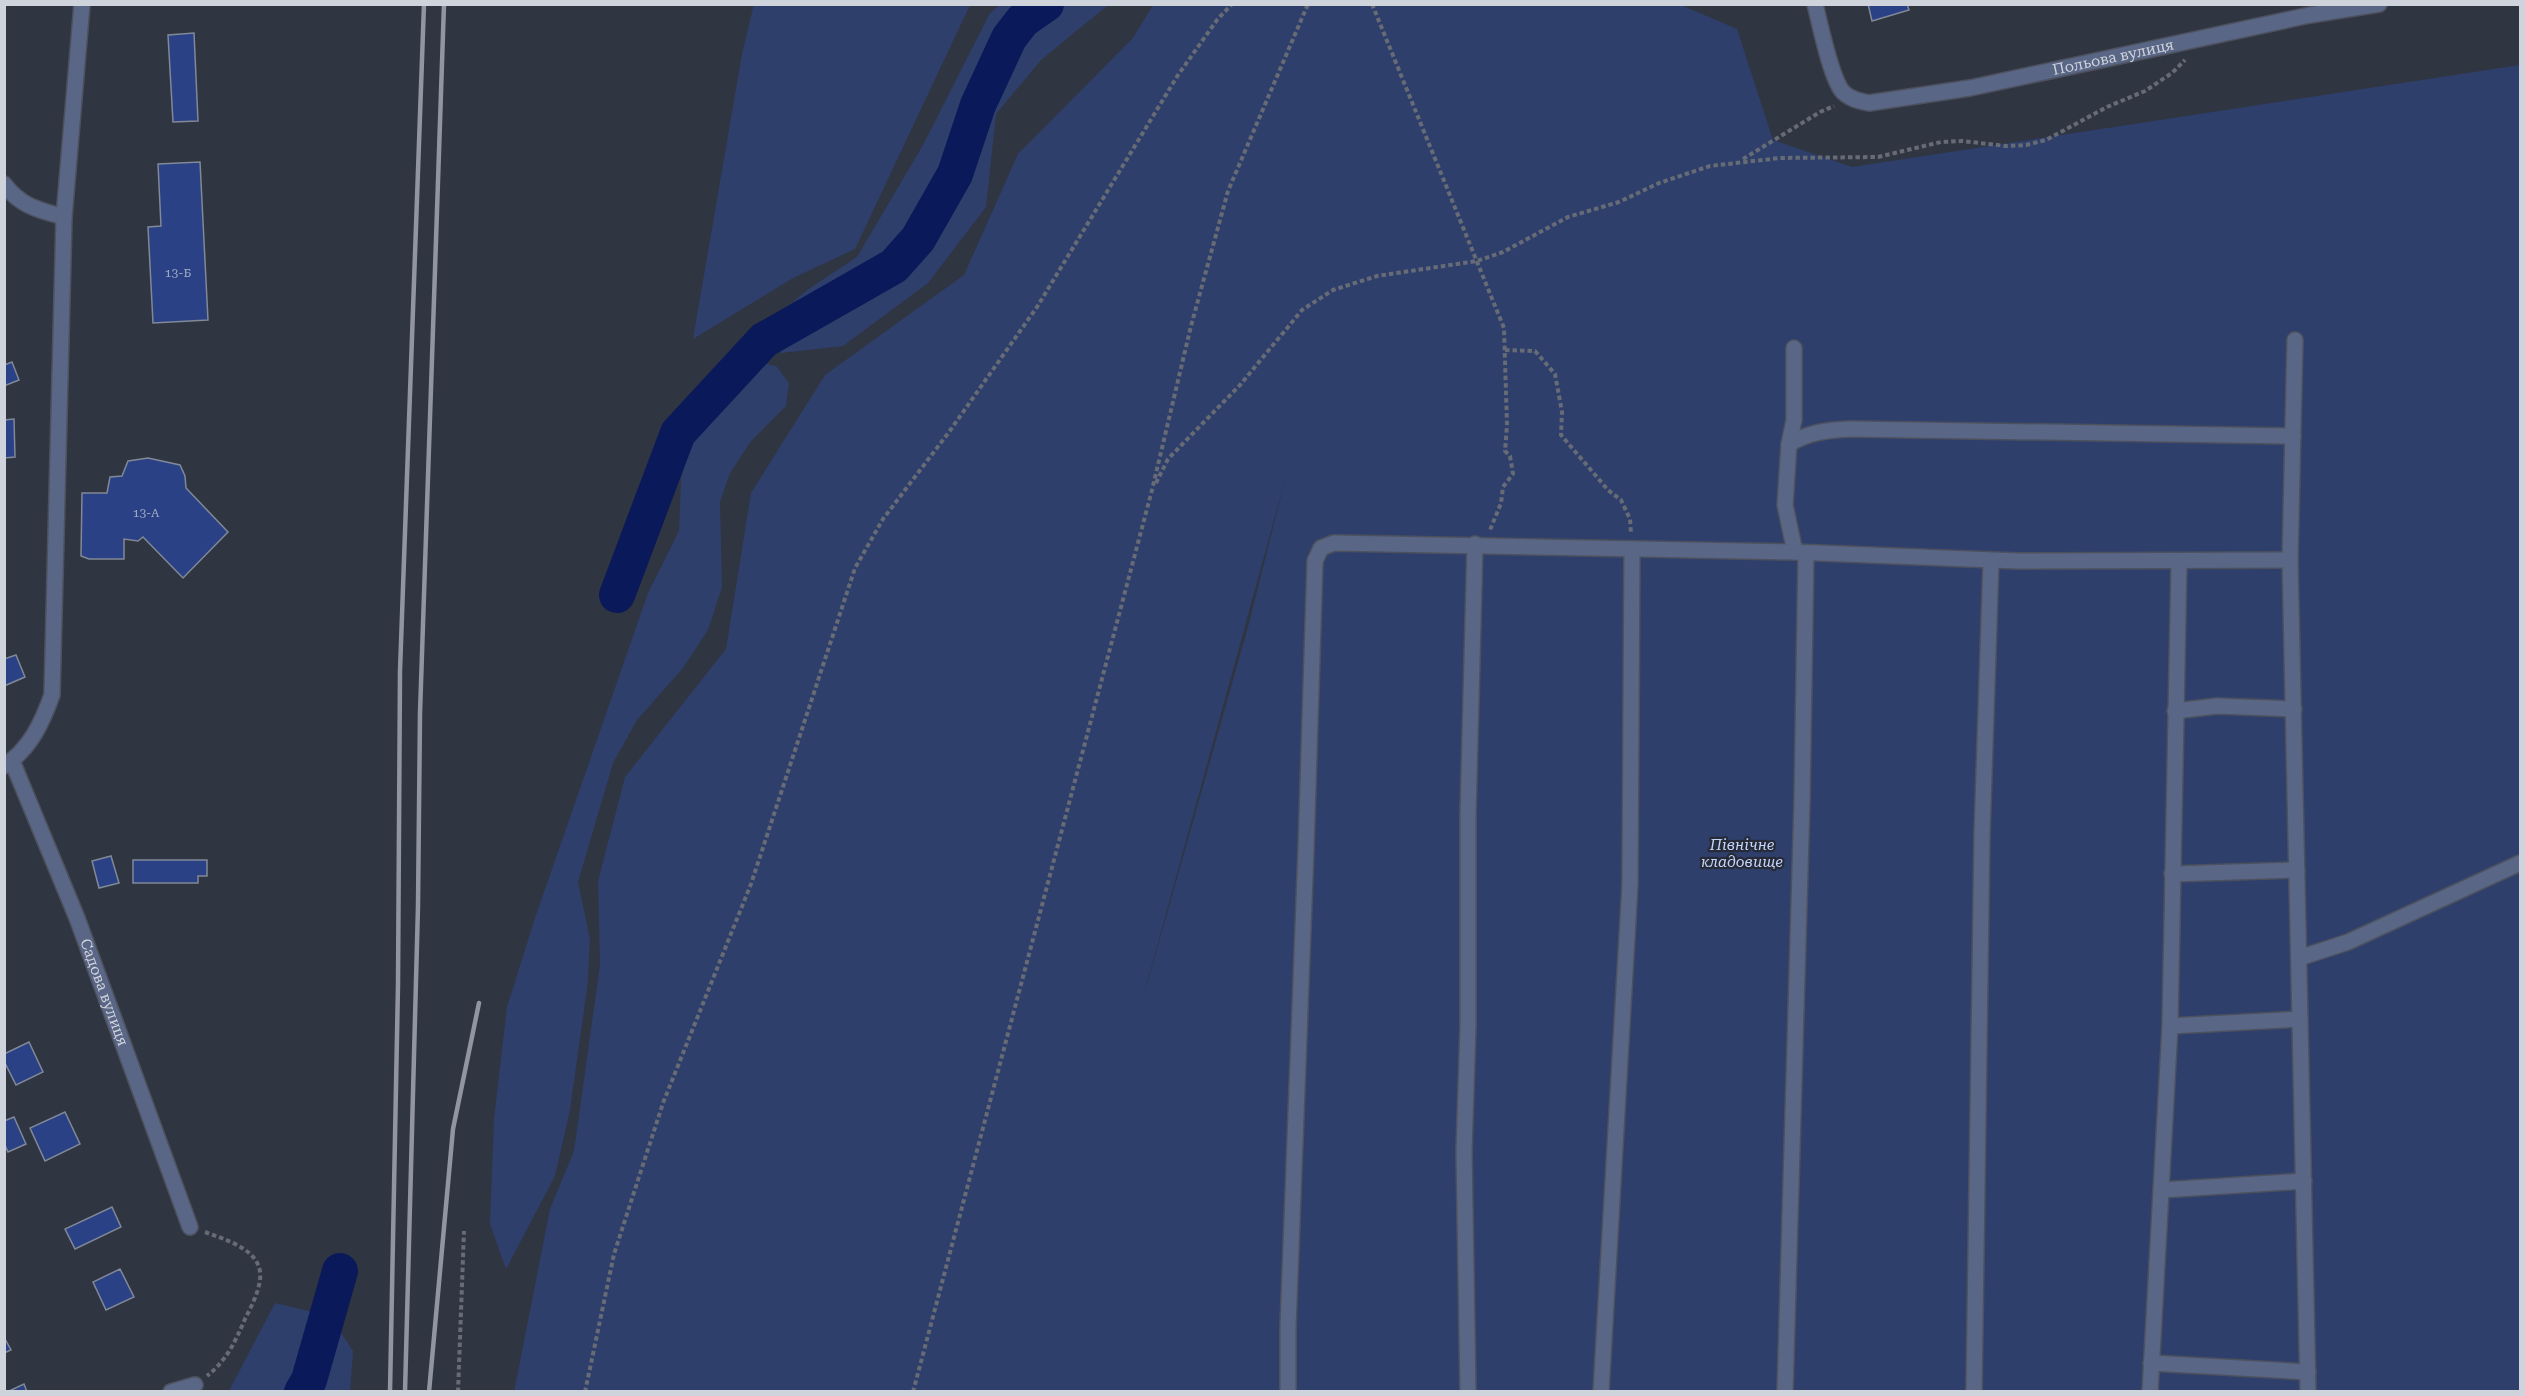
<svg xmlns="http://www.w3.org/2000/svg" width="2525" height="1396" viewBox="0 0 2525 1396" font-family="'Roboto Serif',serif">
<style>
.green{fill:#2e3f6b;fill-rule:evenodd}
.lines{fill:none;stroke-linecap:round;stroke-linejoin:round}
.river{stroke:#0a1959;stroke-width:36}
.building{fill:#2a4185;stroke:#818896;stroke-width:1.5}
.minor-casing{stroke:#4d515e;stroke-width:18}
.path{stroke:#676b76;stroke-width:4;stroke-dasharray:4.5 3;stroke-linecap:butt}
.minor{stroke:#596686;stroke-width:15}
.rail{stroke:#91959f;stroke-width:4.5}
.labels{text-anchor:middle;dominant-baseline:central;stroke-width:4.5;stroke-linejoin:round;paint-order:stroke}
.number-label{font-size:12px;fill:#a6aec6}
.street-label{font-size:15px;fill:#cfd3db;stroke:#262b37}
.park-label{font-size:15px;font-style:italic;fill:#c5d6fe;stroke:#262b37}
</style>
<rect width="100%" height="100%" fill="#303542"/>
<g class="green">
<polygon points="754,4 970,5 855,249 793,278 693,339 742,54"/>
<polygon points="1001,4 1108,5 1041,60 996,114 986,207 928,283 843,346 781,353 765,327 807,290 857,257 923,145 990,13"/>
<path d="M1153 5H1681L1737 29 1773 140 1852 167 2520 65V1391L514 1392 550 1209 574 1151 600 965 598 881 625 777 726 649 751 493 825 375 964 275 1018 154 1133 38ZM1285 480 1248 627 1144 995V994Z"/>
<polygon points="754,361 776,366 789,383 786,406 751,441 730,473 720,502 722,587 708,630 683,668 637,720 613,763 578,882 590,939 588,981 570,1110 555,1176 506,1269 490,1224 494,1119 507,1007 535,918 648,593 679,531 682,456 737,377"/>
<polygon points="275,1303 330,1316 353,1351 350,1391 229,1391"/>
</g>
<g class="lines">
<g class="river">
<polyline points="617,595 678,433 764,340 894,266 918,239 955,174 978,105 1009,38 1023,20 1046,4"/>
<polyline points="302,1392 309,1380 340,1271"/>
</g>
</g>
<g class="building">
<polygon points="1868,4 1907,4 1909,10 1872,21"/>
<polygon points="194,33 198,121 173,122 168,35"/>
<polygon points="200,162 208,320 153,323 148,227 161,226 158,164"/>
<polygon points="12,362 19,380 4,386 4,365"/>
<polygon points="14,419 15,457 4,458 4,420"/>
<polygon points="148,458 180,465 185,476 186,488 228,532 183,578 143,537 138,541 124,539 124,559 89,559 81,556 82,493 107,493 110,477 122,476 128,461"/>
<polygon points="16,655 25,677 4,686 4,659"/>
<polygon points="111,856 119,883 99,888 92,861"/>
<polygon points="133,860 207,860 207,876 198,876 198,883 133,883"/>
<polygon points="29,1042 43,1072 16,1085 4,1061 4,1054"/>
<polygon points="65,1112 80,1144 45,1161 30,1128"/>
<polygon points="14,1117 26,1144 8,1152 4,1143 4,1121"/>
<polygon points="112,1207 121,1227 75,1249 65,1229"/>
<polygon points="120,1269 134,1297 106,1310 93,1282"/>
<polygon points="4,1337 11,1350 4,1353"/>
<polygon points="24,1384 27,1392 7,1392"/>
</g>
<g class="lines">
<defs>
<g id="minor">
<path id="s1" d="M1815 4C1820 24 1831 79 1843 92 1850 99 1859 101 1869 103L1970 88 2310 15 2379 4"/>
<path d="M4 184C20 206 39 210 64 217"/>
<polyline points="2295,340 2290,560 2308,1392"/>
<polyline points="1794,348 1794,420 1789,444 1785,505 1795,552"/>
<path d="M1789 444C1809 432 1828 430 1851 429L2293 436"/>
<polyline points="2175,711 2217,706 2294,709"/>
<path id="s2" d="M12 761 77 918 190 1227"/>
<path d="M4 766C30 749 42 723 52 695L64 217 82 4"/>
<polyline points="2172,874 2297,870"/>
<polyline points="2299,958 2348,942 2520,863"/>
<polyline points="2170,1026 2300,1019"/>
<polyline points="2162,1190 2304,1181"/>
<polyline points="2151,1363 2308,1372"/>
<polyline points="171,1392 195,1385"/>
<polyline points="1288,1392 1288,1327 1306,849 1315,561 1321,548 1334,543 1795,552 2018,561 2290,560"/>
<polyline points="1468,1392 1464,1151 1468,1025 1468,815 1475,544"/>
<polyline points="1601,1392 1630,884 1632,549"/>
<polyline points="1785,1392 1802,801 1806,553"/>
<polyline points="1974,1392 1982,834 1991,561"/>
<polyline points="2150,1392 2170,1026 2179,561"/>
</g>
</defs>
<use href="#minor" class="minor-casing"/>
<g class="path">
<polyline points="1372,4 1504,328 1507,425 1505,451 1510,456 1513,474 1503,487 1501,503 1490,530"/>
<polyline points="1743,159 1820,112 1834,106"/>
<polyline points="1505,350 1535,351 1555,374 1562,412 1561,435 1608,490 1621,500 1630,519 1631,533"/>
<polyline points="1156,483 1168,459 1240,385 1302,310 1333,290 1377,276 1477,261 1503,252 1568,217 1619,202 1659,183 1710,166 1780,158 1878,157 1941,142 1962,141 2006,146 2026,145 2046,140 2107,107 2145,91 2172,73 2185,60"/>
<path d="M205 1232C226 1240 264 1250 260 1280 258 1294 251 1307 245 1319 235 1342 227 1360 207 1376"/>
<polyline points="458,1392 464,1231"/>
<polyline points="585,1392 614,1254 663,1103 751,884 855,568 883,519 949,432 1037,307 1178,75 1217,20 1232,4"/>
<polyline points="913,1392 1152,490 1191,326 1228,191 1308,4"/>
</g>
<use href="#minor" class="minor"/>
<g class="rail">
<polyline points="390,1392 398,985 400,671 424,4"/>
<polyline points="405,1392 418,906 420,713 444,4"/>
<polyline points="429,1392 453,1129 479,1003"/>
</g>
</g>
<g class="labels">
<g class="number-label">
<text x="178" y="273">13-Б</text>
<text x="146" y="513">13-А</text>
</g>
<g class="street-label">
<text stroke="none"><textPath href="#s1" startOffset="370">Польова вулиця</textPath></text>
<text stroke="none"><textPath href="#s2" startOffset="249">Садова вулиця</textPath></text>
</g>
<g class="park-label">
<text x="1742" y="845">Північне<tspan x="1742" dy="17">кладовище</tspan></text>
</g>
</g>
<rect width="2525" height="1396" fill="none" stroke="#cfd3db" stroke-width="12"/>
</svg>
